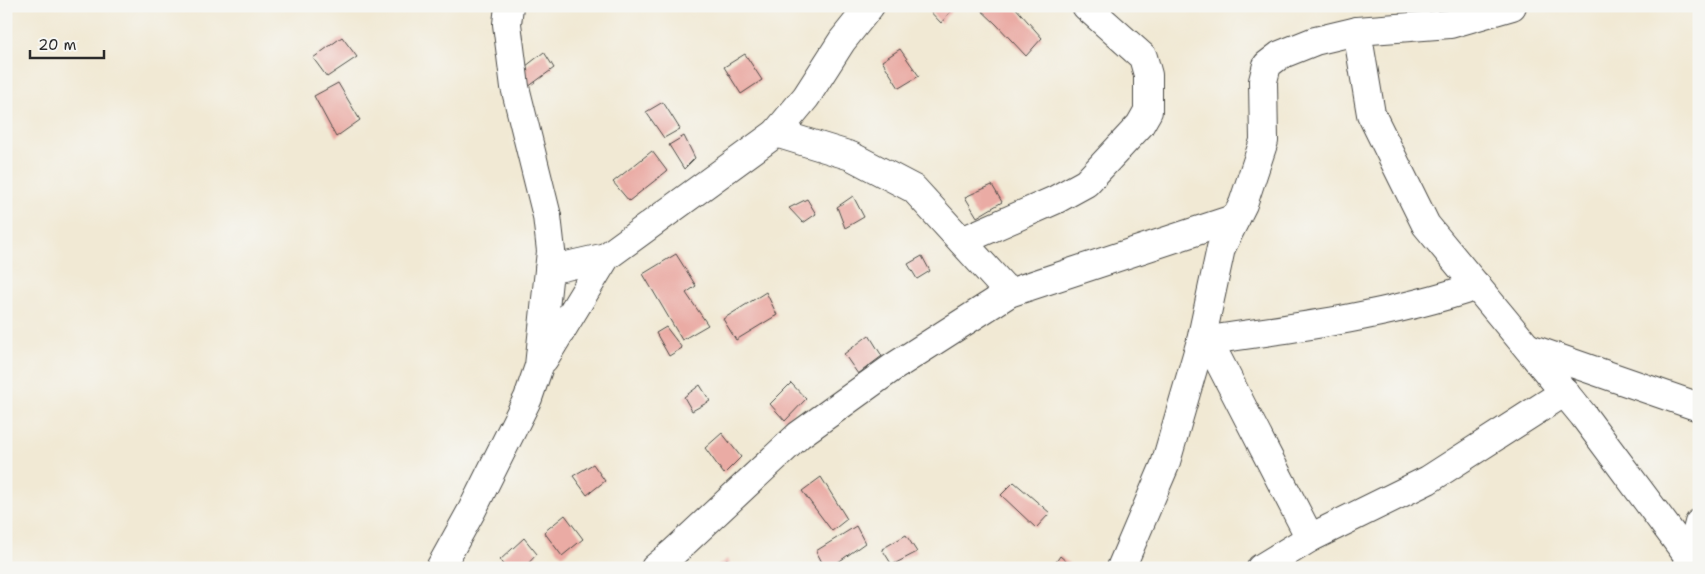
<svg xmlns="http://www.w3.org/2000/svg" width="1705" height="574" viewBox="0 0 1705 574" font-family="'Shantell Sans',sans-serif">
<style>
.building{fill:#eaaba4}
.lines{fill:none;stroke-linecap:round;stroke-linejoin:round}
.minor-casing{stroke:#494844;stroke-width:30}
.minor{stroke:#fff;stroke-width:28}
</style>
<rect width="100%" height="100%" fill="#f6f6f2"/>
<filter id="ink" filterUnits="userSpaceOnUse"><feTurbulence type="fractalNoise" baseFrequency=".02" numOctaves="2"/><feDisplacementMap in="SourceGraphic" scale="10" xChannelSelector="R" yChannelSelector="G"/><feConvolveMatrix kernelMatrix="1 2 1 2 8 2 1 2 1" color-interpolation-filters="sRGB"/></filter>
<filter id="wash" filterUnits="userSpaceOnUse"><feTurbulence type="fractalNoise" baseFrequency=".0096" numOctaves="4" result="noise"/><feDisplacementMap in="SourceGraphic" scale="20" xChannelSelector="R" yChannelSelector="G"/><feGaussianBlur stdDeviation="1.12" result="paint"/><feColorMatrix in="noise" values="0 0 0 0 0 0 0 0 0 0 0 0 0 0 0 0 0 1.4 0 .05"/><feComposite in="paint" operator="in"/></filter>
<g filter="url(#wash)">
<rect width="100%" height="100%" fill="#f1e9d4"/>
<g id="blocks">
<g class="building">
<polygon points="925,6 955,6 941,23"/>
<polygon points="977,6 1014,6 1042,38 1026,56 996,24"/>
<polygon points="342,37 357,57 327,77 313,58"/>
<polygon points="900,49 919,76 899,88 882,61"/>
<polygon points="544,52 554,68 528,87 521,70"/>
<polygon points="745,54 762,80 741,94 724,67"/>
<polygon points="338,83 360,120 336,137 314,96"/>
<polygon points="663,102 680,129 664,138 646,112"/>
<polygon points="684,136 695,158 684,169 669,145"/>
<polygon points="652,151 667,171 629,201 613,182"/>
<polygon points="992,185 1002,202 977,217 965,197"/>
<polygon points="853,196 864,217 845,228 837,207"/>
<polygon points="807,199 816,214 803,223 789,208"/>
<polygon points="676,254 696,286 686,293 708,325 682,340 643,274"/>
<polygon points="922,256 930,271 917,279 908,264"/>
<polygon points="766,292 777,315 736,340 723,319"/>
<polygon points="666,327 682,348 669,356 656,333"/>
<polygon points="869,335 882,356 858,374 844,354"/>
<polygon points="791,383 806,399 785,421 770,404"/>
<polygon points="700,385 710,401 692,411 684,397"/>
<polygon points="722,433 741,457 724,474 705,448"/>
<polygon points="593,464 605,481 587,495 573,476"/>
<polygon points="821,477 847,519 832,531 802,491"/>
<polygon points="1014,482 1050,513 1036,528 1001,495"/>
<polygon points="565,515 583,539 562,556 544,532"/>
<polygon points="856,526 865,543 830,568 825,568 816,551"/>
<polygon points="906,535 917,552 892,565 882,549"/>
<polygon points="524,538 537,554 524,568 505,568 500,560"/>
<polygon points="1060,556 1074,568 1052,568"/>
<polygon points="727,559 733,568 715,568"/>
</g>
</g>
</g>
<g filter="url(#ink)">
<use href="#blocks" fill-opacity="0" stroke="#494844" stroke-width="1"/>
<g class="lines">
<defs>
<g id="minor">
<polyline points="1357,31 1371,114 1426,225 1583,415 1697,568"/>
<polyline points="776,133 851,156 914,189 1009,293"/>
<polyline points="962,241 1055,200 1086,183 1140,125 1148,111 1148,75 1143,57 1086,6"/>
<polyline points="549,270 606,257"/>
<polyline points="1208,340 1310,538"/>
<path d="M1201 341C1294 328 1388 316 1477 286"/>
<polyline points="1529,348 1699,407"/>
<polyline points="544,359 606,257 776,133 806,97 842,41 870,6"/>
<polyline points="1690,559 1699,523"/>
<polyline points="440,568 472,510 528,398 539,366 551,251 547,216 515,87 507,24 509,6"/>
<polyline points="655,568 674,552 799,435 892,368 1009,293 1236,218"/>
<polyline points="1121,568 1165,465 1201,341 1221,248 1243,204 1264,141 1263,81 1267,65 1280,55 1315,41 1357,31 1450,24 1512,6"/>
<polyline points="1261,568 1310,538 1428,480 1565,392"/>
</g>
</defs>
<use href="#minor" class="minor-casing"/>
<use href="#minor" class="minor"/>
</g>
</g>
<rect width="1705" height="574" fill="none" stroke="#f6f6f2" stroke-width="25"/>
<path d="M30 50v8h74v-8" fill="none" stroke="#2b2b2b" stroke-width="2.5"/>
<text x="38" y="50" font-size="15" fill="#2b2b2b" stroke="#f6f6f2" stroke-width="4" paint-order="stroke">20 m</text>
</svg>
